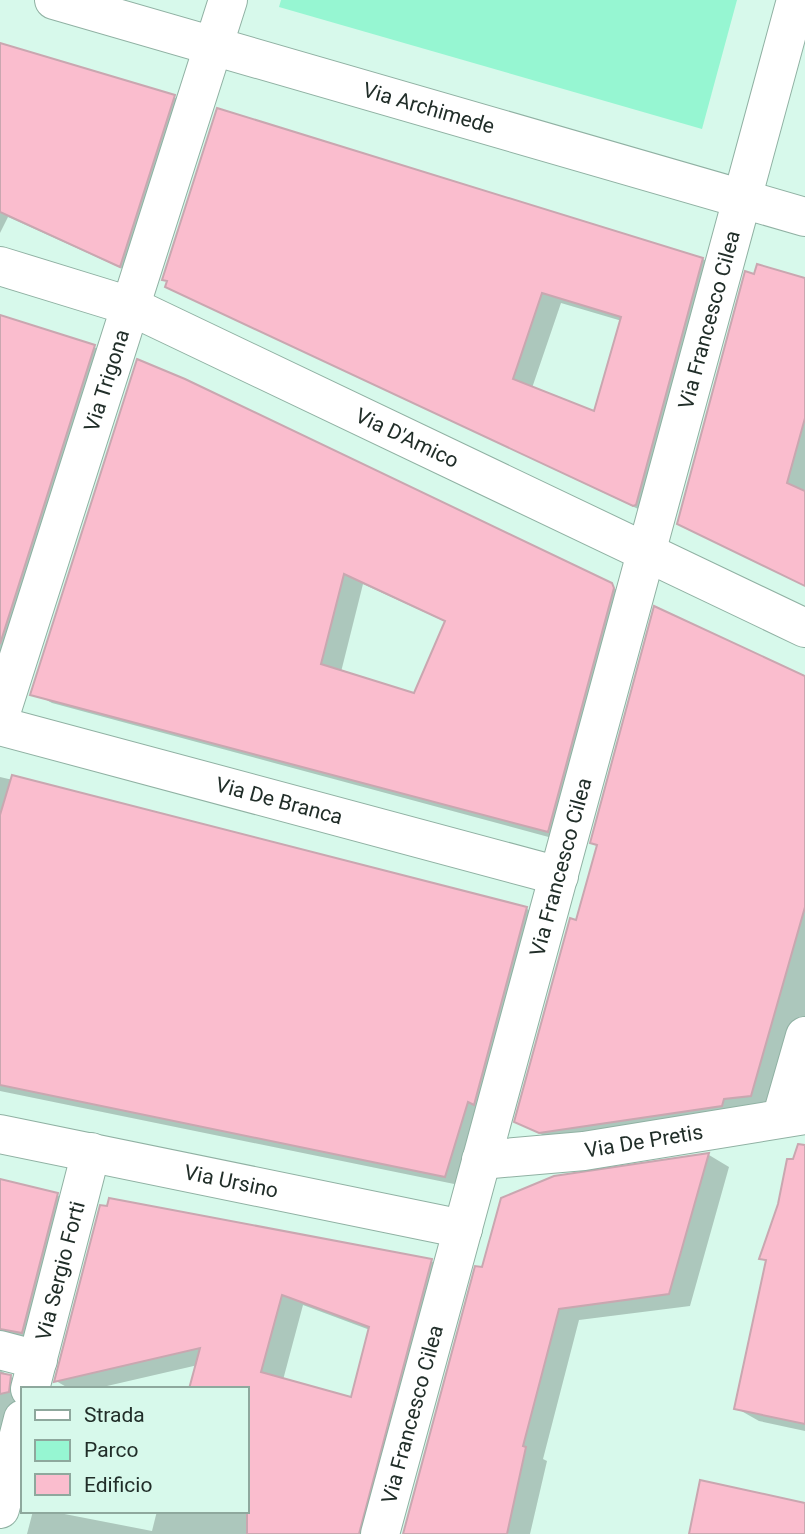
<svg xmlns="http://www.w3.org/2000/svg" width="805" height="1534" viewBox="0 0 805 1534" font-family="Roboto,sans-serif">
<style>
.green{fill:#96f6d2}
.shadow{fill:#0003;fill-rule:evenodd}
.building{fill:#fabdce;stroke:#c9a7b0;stroke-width:2;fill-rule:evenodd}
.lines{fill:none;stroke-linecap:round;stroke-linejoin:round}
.street-casing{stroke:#90b1a3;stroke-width:40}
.street{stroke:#fff;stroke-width:38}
.labels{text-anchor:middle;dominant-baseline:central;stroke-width:7;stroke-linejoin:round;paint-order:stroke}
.street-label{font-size:21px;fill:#212e29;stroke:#d7f9eb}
</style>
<rect width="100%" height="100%" fill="#d7f9eb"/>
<polygon class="green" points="281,0 737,0 702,129 279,7"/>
<g class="shadow">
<polygon points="0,46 174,97 197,110 143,278 8,217 0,233"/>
<path d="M218 110 703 259 722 270 653 516 167 286ZM561 303 622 321 595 413 532 388Z"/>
<polygon points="805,280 805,586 679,523"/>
<polygon points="0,317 94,347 115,359 0,690"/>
<path d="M184 380 632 597 567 842 52 703 32 692ZM363 584 446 622 415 695 341 672Z"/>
<polygon points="805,680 805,1041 772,1107 561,1144 516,1122 599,847 592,843"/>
<polygon points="0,777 13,780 14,777 527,909 546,920 464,1186 0,1091"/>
<polygon points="709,1155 729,1167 690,1306 579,1320 543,1459 547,1461 530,1534 404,1534 484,1269 554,1177"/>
<polygon points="805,1169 805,1431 759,1421 736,1408 767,1262 761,1258"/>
<polygon points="0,1180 57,1195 78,1207 43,1344 0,1356"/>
<path d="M101 1207 431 1261 452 1273 381 1534H27L33 1511H49L152 1531 157 1511H247V1389L198 1365 94 1389H70L56 1381ZM303 1305 370 1330 352 1399 283 1380Z"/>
<polygon points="0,1370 30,1389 0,1448"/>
</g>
<g class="building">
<polygon points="0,43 175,95 120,267 0,212"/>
<path d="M217 108 703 258 636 505 633 506 165 287 167 281 162 280ZM542 293 621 317 594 411 513 379Z"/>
<polygon points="757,264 805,278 805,418 787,483 805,491 805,586 677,524 745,271 754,274"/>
<polygon points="0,315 95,345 0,644"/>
<path d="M137 359 185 379 612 583 614 588 548 832 30 695ZM344 574 445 621 414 693 321 664Z"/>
<polygon points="654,606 805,676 805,907 751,1096 724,1099 722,1106 539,1133 514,1122 570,918 576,920 597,845 590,843"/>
<polygon points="12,775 527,907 474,1105 468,1102 445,1177 0,1085 0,815"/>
<polygon points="798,1144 805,1145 805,1424 734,1409 766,1260 759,1259 778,1204 787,1159 793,1159"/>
<polygon points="709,1153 669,1294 559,1309 523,1446 526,1447 507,1534 403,1534 475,1266 482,1267 501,1198 554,1176"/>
<polygon points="0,1179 58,1193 22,1333 0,1329"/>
<path d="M109 1198 432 1259 359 1534H247V1389H189L200 1348 54 1382 100 1205 107 1206ZM282 1295 369 1327 351 1397 261 1372Z"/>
<polygon points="0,1373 11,1375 9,1392 0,1394"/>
<polygon points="700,1480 805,1503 805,1534 689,1534"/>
</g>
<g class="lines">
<defs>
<g id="street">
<path id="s1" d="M54 0 805 217"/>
<path id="s2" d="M0 266 130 306 805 628"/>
<path id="s3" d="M0 716 228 0"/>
<path id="s4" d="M0 726 559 876"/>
<polyline points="782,1116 805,1036"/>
<path id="s5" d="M0 1134 463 1229"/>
<path id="s6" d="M481 1160 584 1151 805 1115"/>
<polyline points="0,1350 38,1360"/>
<path id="s7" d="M30 1389 91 1152"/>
<polyline points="0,1509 23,1419"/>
<path id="s8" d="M380 1534 796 0"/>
</g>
</defs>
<use href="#street" class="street-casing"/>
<use href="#street" class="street"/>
</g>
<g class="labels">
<g class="street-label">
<text stroke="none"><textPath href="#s1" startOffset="390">Via Archimede</textPath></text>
<text stroke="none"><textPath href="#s8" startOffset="1258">Via Francesco Cilea</textPath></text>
<text stroke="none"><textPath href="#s3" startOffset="352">Via Trigona</textPath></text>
<text stroke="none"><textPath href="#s2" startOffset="443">Via D'Amico</textPath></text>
<text stroke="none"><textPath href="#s4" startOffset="289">Via De Branca</textPath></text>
<text stroke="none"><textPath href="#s8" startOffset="691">Via Francesco Cilea</textPath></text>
<text stroke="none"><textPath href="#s6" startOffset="164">Via De Pretis</textPath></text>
<text stroke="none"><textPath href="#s5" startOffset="236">Via Ursino</textPath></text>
<text stroke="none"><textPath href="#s7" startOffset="122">Via Sergio Forti</textPath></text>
<text stroke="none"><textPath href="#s8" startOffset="124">Via Francesco Cilea</textPath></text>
</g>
</g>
<rect x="21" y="1387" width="228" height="126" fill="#d7f9eb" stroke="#8ea89d" stroke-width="2"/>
<rect x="35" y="1410" width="35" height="10" fill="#ffffff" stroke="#8ea89d" stroke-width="2"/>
<text x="84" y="1422" font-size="21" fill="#212e29">Strada</text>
<rect x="35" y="1440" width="35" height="21" fill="#96f6d2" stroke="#8ea89d" stroke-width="2"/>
<text x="84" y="1457" font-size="21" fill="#212e29">Parco</text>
<rect x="35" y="1474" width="35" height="21" fill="#fabdce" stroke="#8ea89d" stroke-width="2"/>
<text x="84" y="1492" font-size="21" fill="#212e29">Edificio</text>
</svg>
